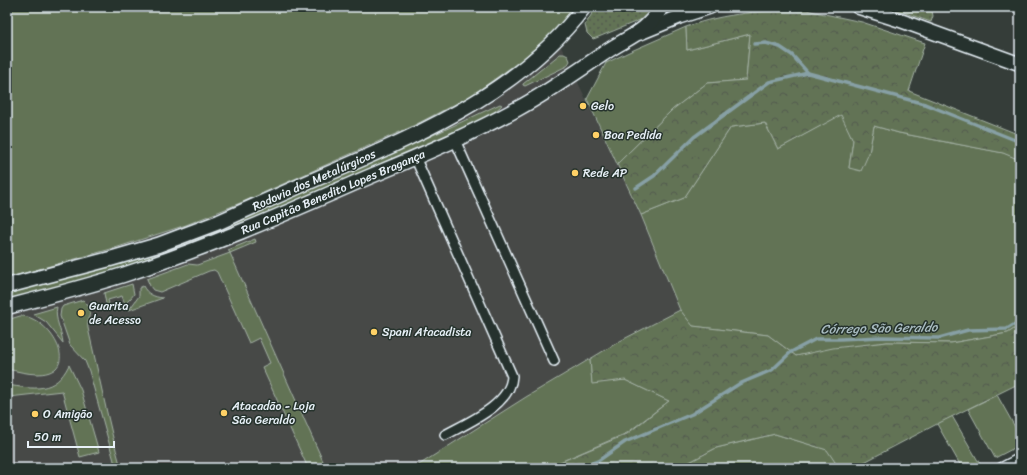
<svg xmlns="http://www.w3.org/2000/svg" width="1027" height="475" viewBox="0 0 1027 475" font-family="Sriracha,sans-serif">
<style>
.built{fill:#464947}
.grass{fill:#627355;stroke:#a5b2a6}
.forest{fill:url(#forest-crowns);stroke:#a5b2a6}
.park{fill:url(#park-dots);stroke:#a5b2a6}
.garden{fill:url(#garden-furrows);stroke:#a5b2a6}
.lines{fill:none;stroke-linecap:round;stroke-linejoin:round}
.stream{stroke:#87a0a5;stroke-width:3.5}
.minor-casing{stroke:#e8f1f8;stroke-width:12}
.secondary-casing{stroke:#e8f1f8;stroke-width:16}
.primary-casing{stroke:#e8f1f8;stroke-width:17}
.minor{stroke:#26332d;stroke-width:9}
.secondary{stroke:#26332d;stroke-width:13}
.primary{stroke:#26332d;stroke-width:14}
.poi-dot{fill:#ffd166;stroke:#26332d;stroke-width:1.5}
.labels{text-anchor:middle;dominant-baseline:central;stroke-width:3;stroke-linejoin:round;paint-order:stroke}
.poi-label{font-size:12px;fill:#e8f1f8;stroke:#26332d;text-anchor:start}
.street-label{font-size:12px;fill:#e8f1f8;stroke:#26332d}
.water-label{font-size:13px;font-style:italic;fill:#a8bbc0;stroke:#26332d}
</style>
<defs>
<pattern id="forest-crowns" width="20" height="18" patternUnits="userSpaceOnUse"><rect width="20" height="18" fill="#627355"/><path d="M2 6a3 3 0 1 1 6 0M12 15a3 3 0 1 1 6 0" fill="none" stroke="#535b4f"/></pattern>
<pattern id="park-dots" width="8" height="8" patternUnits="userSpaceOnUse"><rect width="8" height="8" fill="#627355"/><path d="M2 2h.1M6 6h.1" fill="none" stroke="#535b4f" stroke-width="1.8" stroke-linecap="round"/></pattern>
<pattern id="garden-furrows" width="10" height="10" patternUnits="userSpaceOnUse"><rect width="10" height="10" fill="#627355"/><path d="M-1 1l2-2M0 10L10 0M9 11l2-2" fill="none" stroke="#535b4f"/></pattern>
</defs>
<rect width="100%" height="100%" fill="#353d39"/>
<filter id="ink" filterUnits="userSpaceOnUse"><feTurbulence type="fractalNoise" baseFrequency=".025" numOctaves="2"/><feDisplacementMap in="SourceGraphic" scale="8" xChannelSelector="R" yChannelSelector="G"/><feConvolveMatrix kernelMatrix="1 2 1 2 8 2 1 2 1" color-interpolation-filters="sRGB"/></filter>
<g filter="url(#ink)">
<polygon class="built" points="554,32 641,215 680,310 620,341 590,359 526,397 414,468 7,468 7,278 118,247 186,225 245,201 410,127"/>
<g class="grass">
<polygon points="7,7 576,7 554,32 520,61 471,96 411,127 245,201 186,225 118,247 7,278"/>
<polygon points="686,27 687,50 750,34 746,80 707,83 672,110 617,164 587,99 606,63 629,52"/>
<polygon points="560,54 564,54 568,56 570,61 567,66 525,86 523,85 523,84"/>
<polygon points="500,104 502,105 489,117 442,139 204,241 88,279 7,300 7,290 317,186 440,132"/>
<polygon points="842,114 853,140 849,168 869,153 874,126 899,133 1004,153 1020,160 1020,325 1008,333 951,343 887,342 796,356 768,335 692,326 680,310 641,215 684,198 731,127 765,123 778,149"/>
<polygon points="230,253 326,468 308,468 262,367 270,363 259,338 249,343 217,272 214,270 209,271 160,292 153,290 150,286 147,279 188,264 197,265"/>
<polygon points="132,284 134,294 131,298 125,304 122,296 108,300 110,308 107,309 104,293"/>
<path d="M143 286C147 294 154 297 163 298L129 310 139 296V288Z"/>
<path d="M83 300C96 312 86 316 88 328 99 375 108 422 121 468H116L89 371 85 361 70 345 60 316 61 309 63 306Z"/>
<path d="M57 307C54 319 62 331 63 343L46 322 33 314Z"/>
<path d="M20 316C49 315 84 373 38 374 27 374 17 371 7 369V320Z"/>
<polygon points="590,359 592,383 625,380 669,401 627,433 546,468 414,468 526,397"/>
<path d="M69 365 81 390 99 452 80 457 62 391 9 397 8 392H7V385C34 389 55 394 69 365Z"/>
<polygon points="997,395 1020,436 1020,445 995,458 968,409"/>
<polygon points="952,416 981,466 976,468 962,468 937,424"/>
<polygon points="775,434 828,450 839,468 678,468 716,448"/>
</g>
<g class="forest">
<path d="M806 10 862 22 925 43 909 91 1020 135V160L1003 153 899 133 874 126 869 153 861 171 849 168 853 140 841 115 778 149 765 123 731 127 684 198 641 215 617 164 672 110 707 83 746 80 750 34 687 50 686 27C724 13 765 10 806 10Z"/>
<polygon points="680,310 693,326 768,335 796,356 833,348 887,342 951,343 1008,333 1020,325 1020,383 937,424 853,468 839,468 827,450 775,434 716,448 678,468 546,468 627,434 669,401 625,380 592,384 590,359 620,341"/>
</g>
<g class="park">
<polygon points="596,7 654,7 640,20 596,38 593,39 587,33 585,25"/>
<polygon points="888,7 926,7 932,11 933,16 931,22"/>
</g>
<polygon class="garden" points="255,239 256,242 230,253 228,250"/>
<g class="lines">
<g class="stream">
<polyline points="754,44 766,43 780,47 792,55 808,73 925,104 1020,142"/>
<polyline points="636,188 654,176 694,137 769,82 808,73"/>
<polyline points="578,468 598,461 625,442 692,414 739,384 772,370 791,352 816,339 840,339 881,337 939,338 968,330 1007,329 1020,321"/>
</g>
<defs>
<g id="minor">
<polyline points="455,140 554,361"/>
<path d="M415 157 512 376C511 405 467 423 445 435"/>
<polyline points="1001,468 1020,458"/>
</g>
<g id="secondary">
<polyline points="858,7 899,20 1020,64"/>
<polyline points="640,33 679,17 710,7"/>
</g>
<g id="primary">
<path d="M7 286 110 259 158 245 219 222C259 204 299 186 339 169 429 130 523 88 584 7"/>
<path d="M7 307C46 297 85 287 123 275 203 249 280 216 357 182 411 159 466 137 517 109 547 93 575 73 603 54 625 38 648 33 661 7"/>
</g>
</defs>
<use href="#minor" class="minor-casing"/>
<use href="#secondary" class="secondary-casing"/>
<use href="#primary" class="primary-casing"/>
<use href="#minor" class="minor"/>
<use href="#secondary" class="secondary"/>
<use href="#primary" class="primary"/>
</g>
</g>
<g class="poi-dot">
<circle cx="583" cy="106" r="4"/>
<circle cx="596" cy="135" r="4"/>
<circle cx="575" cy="173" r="4"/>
<circle cx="81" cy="313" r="4"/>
<circle cx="374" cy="332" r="4"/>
<circle cx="224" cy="413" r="4"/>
<circle cx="35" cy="414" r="4"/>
</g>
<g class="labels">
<g class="poi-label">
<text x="591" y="106">Gelo</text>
<text x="604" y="135">Boa Pedida</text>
<text x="583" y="173">Rede AP</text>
<text x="89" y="306">Guarita<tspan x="89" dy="14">de Acesso</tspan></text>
<text x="382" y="332">Spani Atacadista</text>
<text x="232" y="406">Atacadão - Loja<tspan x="232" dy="14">São Geraldo</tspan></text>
<text x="43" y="414">O Amigão</text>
</g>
<g class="street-label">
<text transform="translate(314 180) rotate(-24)">Rodovia dos Metalúrgicos</text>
<text transform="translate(333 192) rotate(-23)">Rua Capitão Benedito Lopes Bragança</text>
</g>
<g class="water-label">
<text transform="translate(879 328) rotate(-1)">Córrego São Geraldo</text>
</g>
</g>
<rect width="1027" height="475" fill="none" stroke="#26332d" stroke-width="24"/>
<rect x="12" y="12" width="1003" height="451" fill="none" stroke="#e8f1f8" stroke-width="1.5" filter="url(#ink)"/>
<path d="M28 441v6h86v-6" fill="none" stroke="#e8f1f8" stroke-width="2"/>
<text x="34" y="441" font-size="12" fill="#e8f1f8" stroke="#26332d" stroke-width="3" paint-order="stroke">50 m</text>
</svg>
